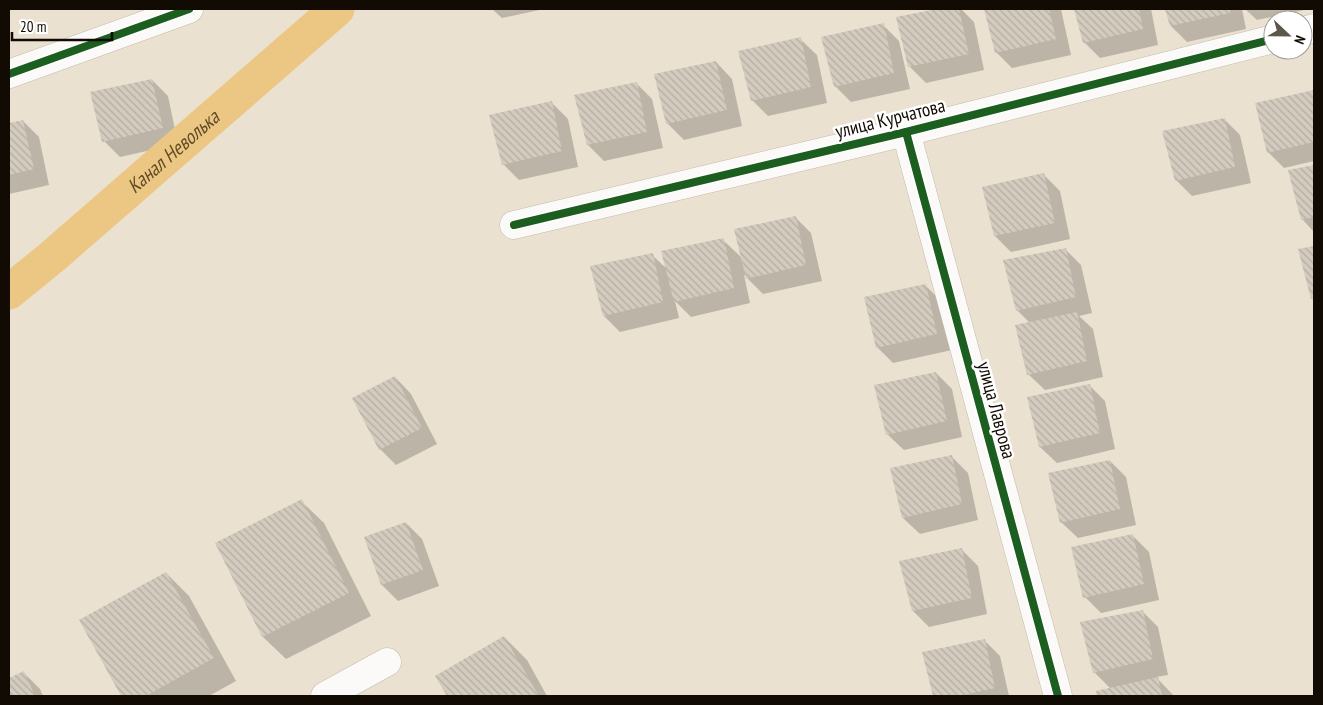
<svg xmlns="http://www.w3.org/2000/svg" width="1323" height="705" viewBox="0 0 1323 705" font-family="'PT Sans Narrow',sans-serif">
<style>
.shadow{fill:#0003}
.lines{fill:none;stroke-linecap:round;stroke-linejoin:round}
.canal{stroke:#ecc783;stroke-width:35}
.building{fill:url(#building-back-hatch)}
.minor-casing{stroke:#c2baad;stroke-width:29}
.minor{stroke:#fcfaf8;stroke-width:28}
.cycleway-casing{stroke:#fff;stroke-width:11}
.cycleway{stroke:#1b5e20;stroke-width:8}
.labels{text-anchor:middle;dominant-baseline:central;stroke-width:5;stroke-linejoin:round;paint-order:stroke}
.street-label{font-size:19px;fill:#110b03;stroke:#fff}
.water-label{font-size:20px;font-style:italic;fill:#614c26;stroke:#fff}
</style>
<defs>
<pattern id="building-back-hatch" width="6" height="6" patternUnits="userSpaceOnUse" patternTransform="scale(1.25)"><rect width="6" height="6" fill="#d3cbbe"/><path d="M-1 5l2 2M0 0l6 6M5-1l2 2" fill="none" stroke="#b4ada2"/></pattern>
</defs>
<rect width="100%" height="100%" fill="#ebe1d0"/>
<g class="shadow">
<polygon points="492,9 544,9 502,18"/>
<polygon points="943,9 961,9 974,22 984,70 926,83 910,67 897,18"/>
<polygon points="986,9 1061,9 1071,55 1012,68 996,52"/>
<polygon points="1075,9 1151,9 1158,45 1100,58 1084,42"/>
<polygon points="1167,9 1242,9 1246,29 1187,42 1171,26"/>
<polygon points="1245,9 1309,9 1257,20"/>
<polygon points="883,25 899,41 910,89 851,102 835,86"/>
<polygon points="800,39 817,55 827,103 768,116 752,100"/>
<polygon points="716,62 732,79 742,126 684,140 667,123"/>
<polygon points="152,80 168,96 178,144 120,157 104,141"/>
<polygon points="636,83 652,99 663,148 604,161 588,145"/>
<polygon points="1314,91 1314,161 1284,168 1268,152 1256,104"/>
<polygon points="552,103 568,119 578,167 519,180 503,164"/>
<polygon points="1224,119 1240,135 1251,183 1192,196 1176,180"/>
<polygon points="23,121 39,137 49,185 9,194 9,124"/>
<polygon points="1314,166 1314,232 1302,219 1290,171"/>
<polygon points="1044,175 1060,191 1070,239 1011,252 995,236 983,188"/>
<polygon points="795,217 811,233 822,281 763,294 744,275 750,303 691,317 675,301 679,318 620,332 604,316 652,255 667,269 723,240 742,258"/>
<polygon points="1314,247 1314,301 1312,298 1299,250"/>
<polygon points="1065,249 1081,265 1092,313 1079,316 1093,329 1103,377 1045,390 1028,374 1030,323 1017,310"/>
<polygon points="926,286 942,302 952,350 893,363 877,347"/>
<polygon points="936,373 952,389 962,437 904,450 887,434"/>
<polygon points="395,377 411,394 437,444 396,465 380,449"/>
<polygon points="1089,385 1105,401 1115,449 1057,463 1040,447"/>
<polygon points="952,457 968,473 978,520 920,534 903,518 891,469"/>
<polygon points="1110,461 1126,477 1136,525 1078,538 1061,522"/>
<polygon points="301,501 324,523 371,616 286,659 263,637 216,543"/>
<polygon points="406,523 422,539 439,586 398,601 382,585"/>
<polygon points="1133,536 1149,552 1159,600 1101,613 1085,597"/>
<polygon points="962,550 978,566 987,614 929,627 913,611 901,562"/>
<polygon points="166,573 189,596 236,681 209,696 123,696 81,621"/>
<polygon points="1142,611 1158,627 1168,675 1156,677 1174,696 1099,696 1098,692 1111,689 1094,672"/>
<polygon points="504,637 527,660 547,696 448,696 437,676"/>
<polygon points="984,640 1000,656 1009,696 935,696 924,653"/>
<polygon points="24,673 40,689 43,696 9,696 9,679"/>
</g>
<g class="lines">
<path class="canal" id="s1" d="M9 292 52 257 337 9"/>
</g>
<g class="building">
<polygon points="937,9 959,9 969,54 908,67 896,17"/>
<polygon points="984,9 1049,9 1056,39 995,53"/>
<polygon points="1074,9 1139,9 1143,29 1083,43"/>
<polygon points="1165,9 1230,9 1230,13 1170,26"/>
<polygon points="884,23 894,73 834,87 821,37"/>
<polygon points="801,37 811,87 751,101 738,51"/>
<polygon points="716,61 727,110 666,124 654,74"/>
<polygon points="152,79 163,128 102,142 90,92"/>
<polygon points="637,82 647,132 587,145 574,95"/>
<polygon points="1314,90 1314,142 1267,153 1255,103"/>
<polygon points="552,101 562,151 502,165 489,115"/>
<polygon points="1225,118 1235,167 1175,181 1162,131"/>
<polygon points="23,120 34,169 9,175 9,123"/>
<polygon points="1314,165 1314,217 1301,220 1288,170"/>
<polygon points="1044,173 1055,223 994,236 982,187"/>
<polygon points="796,216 806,265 746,279 734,229"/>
<polygon points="724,238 734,288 674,302 661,251"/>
<polygon points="1314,246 1314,298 1311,299 1298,249"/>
<polygon points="1066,248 1076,297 1016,311 1003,260"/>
<polygon points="653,253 663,302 603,316 590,266"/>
<polygon points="926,284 937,334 876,348 864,297"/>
<polygon points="1077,312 1087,361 1027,375 1015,325"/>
<polygon points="936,372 947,421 886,435 874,385"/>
<polygon points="395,376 422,428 379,450 352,398"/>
<polygon points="1090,384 1100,433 1039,447 1027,397"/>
<polygon points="952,455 962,504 902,518 890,468"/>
<polygon points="1110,460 1120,509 1060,523 1048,473"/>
<polygon points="302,499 349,593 262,637 215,543"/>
<polygon points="406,522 423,570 381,585 364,537"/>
<polygon points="1133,534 1144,584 1083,598 1071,547"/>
<polygon points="962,548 972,598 912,611 899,561"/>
<polygon points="166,572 214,658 146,696 121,696 79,620"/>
<polygon points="1143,610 1153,659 1093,673 1080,622"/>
<polygon points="504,636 539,696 447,696 435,676"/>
<polygon points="985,639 995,688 959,696 933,696 922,652"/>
<polygon points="24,671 35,696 9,696 9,678"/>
<polygon points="1158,677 1162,696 1097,696 1096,691"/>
</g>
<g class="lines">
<defs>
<g id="minor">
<polyline points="1303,31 1314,28"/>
<polyline points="9,74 189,9"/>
<polyline points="906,132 1058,696"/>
<polyline points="514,225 906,132 1273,39"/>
<polyline points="325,696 387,662"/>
</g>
</defs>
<use href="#minor" class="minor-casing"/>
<use href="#minor" class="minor"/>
<defs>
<g id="cycleway">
<polyline points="9,74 189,9"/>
<polyline points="906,132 1058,696"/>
<polyline points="514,225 906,132 1273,39"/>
</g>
</defs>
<use href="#cycleway" class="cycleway-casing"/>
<use href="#cycleway" class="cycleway"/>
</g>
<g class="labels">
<g class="street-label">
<text transform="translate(890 118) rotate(-14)">улица Курчатова</text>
<text transform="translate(997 410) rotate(75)">улица Лаврова</text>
</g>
<g class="water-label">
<text stroke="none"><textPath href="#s1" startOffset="216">Канал Неволька</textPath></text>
</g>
</g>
<rect width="1323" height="705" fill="none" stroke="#110b03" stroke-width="20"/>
<g transform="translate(1288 35) rotate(112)"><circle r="24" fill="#ffffff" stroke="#a09d9a"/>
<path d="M0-4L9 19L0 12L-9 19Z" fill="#5d564b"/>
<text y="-8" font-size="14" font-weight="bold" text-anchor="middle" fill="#110b03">N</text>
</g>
<path d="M12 32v8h100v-8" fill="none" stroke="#110b03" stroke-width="2.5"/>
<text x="20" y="32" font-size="15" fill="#110b03" stroke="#ffffff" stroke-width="4" paint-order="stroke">20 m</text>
</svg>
